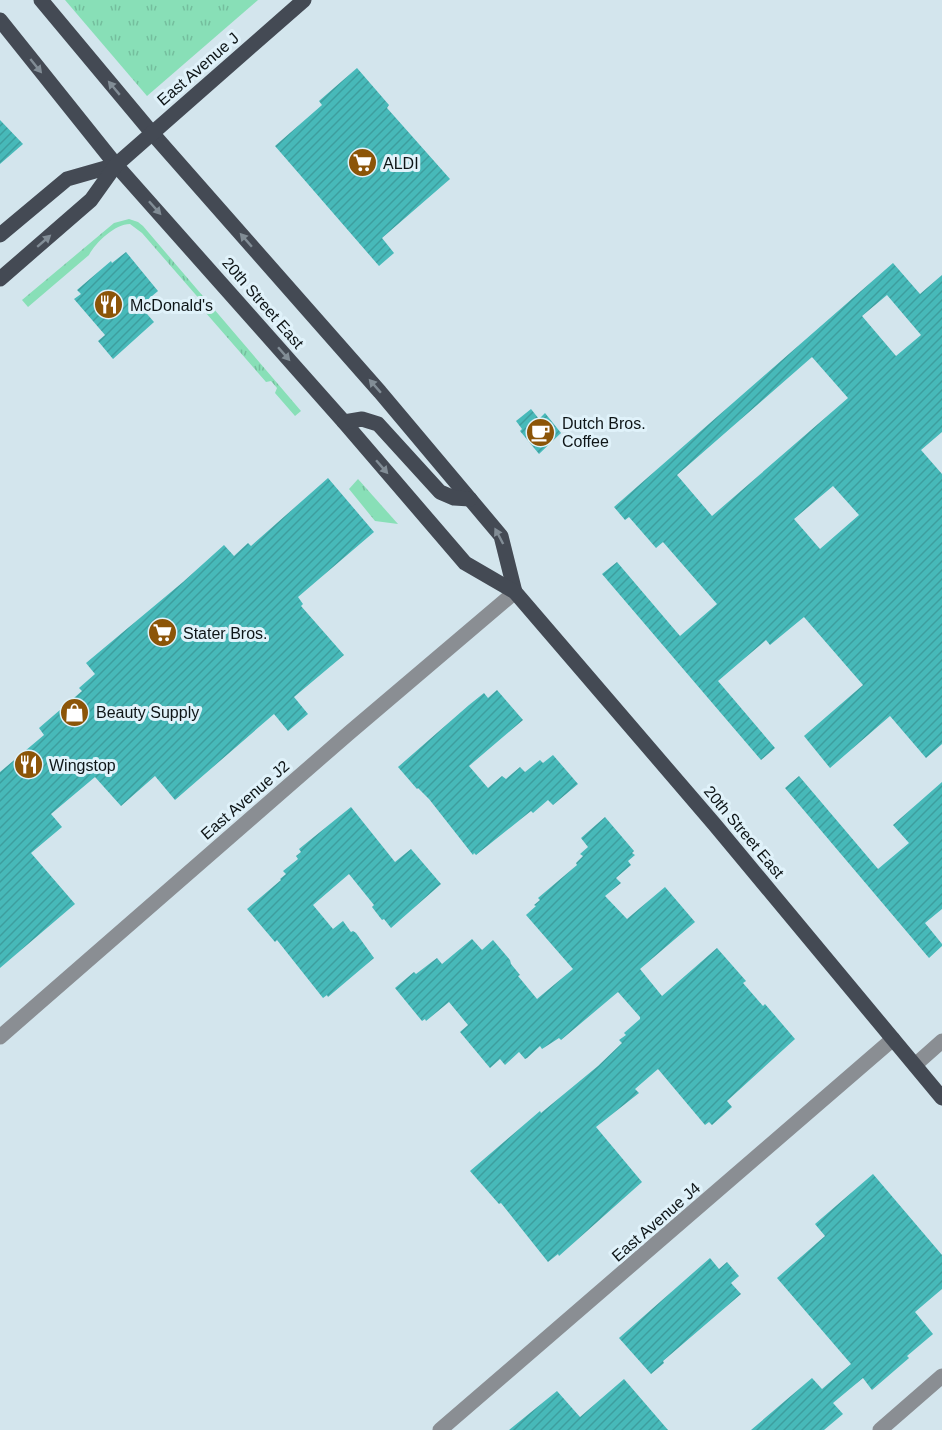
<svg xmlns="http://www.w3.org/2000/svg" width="942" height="1430" viewBox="0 0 942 1430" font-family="Helvetica,sans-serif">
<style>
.grass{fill:url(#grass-tufts)}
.building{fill:url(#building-hatch);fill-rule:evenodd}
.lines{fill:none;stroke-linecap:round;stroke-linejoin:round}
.street{stroke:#8a8e93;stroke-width:15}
.primary{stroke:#444a54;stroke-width:15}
.oneway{fill:#828d96}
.labels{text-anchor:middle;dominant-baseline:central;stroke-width:6;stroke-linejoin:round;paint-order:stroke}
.street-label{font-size:16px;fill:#0e1517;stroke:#e0f2fa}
.poi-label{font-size:16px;fill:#0e1517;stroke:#e0f2fa;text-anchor:start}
</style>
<defs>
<pattern id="grass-tufts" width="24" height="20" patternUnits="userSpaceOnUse" patternTransform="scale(1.5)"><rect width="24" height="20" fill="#88dfb7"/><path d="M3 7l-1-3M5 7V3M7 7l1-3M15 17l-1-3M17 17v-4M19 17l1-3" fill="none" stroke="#74be9d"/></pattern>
<pattern id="building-hatch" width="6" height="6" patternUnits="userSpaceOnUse" patternTransform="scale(1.5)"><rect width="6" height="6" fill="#47b9b9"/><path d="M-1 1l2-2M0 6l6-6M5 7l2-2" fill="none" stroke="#3d9e9e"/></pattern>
</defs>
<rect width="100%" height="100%" fill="#d3e5ed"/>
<g class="grass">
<polygon points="65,0 258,0 147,96"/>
<path d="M129 219 138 222 143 226 301 411 295 416 275 393 277 388 271 381 266 382 199 305 202 302 142 233 130 224C115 224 96 242 89 255L28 307 22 300 114 223Z"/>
<polygon points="358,479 398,524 375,521 349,489"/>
</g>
<g class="building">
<polygon points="357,68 389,105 387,108 450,179 382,238 394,253 379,266 275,146 322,105 319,101"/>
<polygon points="0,120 23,144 0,164"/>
<polygon points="126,252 158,291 140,306 154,322 113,359 98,341 105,335 74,299 81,294 77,290 111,261 112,263"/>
<path d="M893 263 920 294 942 275V432L921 450 942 474V744L926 758 890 716 830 768 804 736 863 685 804 617 770 645 766 640 718 681 775 748 761 760 602 574 617 562 680 636 717 604 663 542 656 548 629 517 625 520 614 507ZM887 295 921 335 896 356 862 316ZM812 357 848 398 712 516 677 475ZM833 486 859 515 820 549 794 519Z"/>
<polygon points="531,409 539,419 545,413 561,433 539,454 520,431 522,429 516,421"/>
<polygon points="328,478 374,532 298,597 303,604 301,606 344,655 294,697 308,714 288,731 274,714 175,800 155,776 121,806 95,777 51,814 62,827 31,853 75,904 0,968 0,772 44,735 39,728 82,691 79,688 95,674 86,663 183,582 224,545 234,556 248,543 251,546"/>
<polygon points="497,690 523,720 469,766 488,788 502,776 506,779 520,767 525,772 540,760 543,763 553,755 578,784 553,805 548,800 533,813 531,811 476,855 474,853 473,855 429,799 418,788 417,789 398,767 469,705 484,693 488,698"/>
<polygon points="799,776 878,869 909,843 893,825 942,782 942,909 925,923 942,944 942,946 929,958 785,788"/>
<polygon points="351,807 395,862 411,849 441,884 391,928 384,919 382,920 372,907 374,905 349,874 313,905 333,929 343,921 351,932 353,931 356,933 374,958 328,997 327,995 323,998 277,940 275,942 247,909 281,880 280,879 286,874 283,871 298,859 296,856 301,852 299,849"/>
<polygon points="605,817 634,851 632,853 635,855 628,861 631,865 616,878 621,883 605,896 627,919 665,887 695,922 640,969 662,996 717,948 746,981 743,983 763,1006 765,1004 795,1039 727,1101 732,1107 712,1125 709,1122 705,1125 658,1069 635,1089 639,1093 596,1127 642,1182 559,1256 558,1254 548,1262 501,1203 499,1204 470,1171 540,1111 541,1113 598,1066 622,1043 619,1040 626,1035 624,1033 640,1019 640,1017 618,992 561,1040 559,1038 542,1049 540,1046 527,1058 525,1059 519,1052 505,1065 500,1059 490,1068 460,1032 468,1025 449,1002 426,1021 425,1019 422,1021 395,988 414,972 416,974 437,958 442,964 472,939 482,950 493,940 510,960 511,964 520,975 518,976 537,999 573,969 526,915 536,906 534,905 540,900 538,898 577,865 576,863 583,856 580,854 588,847 581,838"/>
<polygon points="873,1174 942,1255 942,1289 915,1312 933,1334 907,1356 909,1358 872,1390 863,1378 833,1403 843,1414 824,1430 751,1430 812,1378 822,1389 851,1364 777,1278 825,1236 815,1224"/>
<polygon points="710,1258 719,1269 727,1262 739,1276 731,1283 741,1294 663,1361 664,1363 651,1374 619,1338"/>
<polygon points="624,1379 668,1430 509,1430 557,1391 580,1417"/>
</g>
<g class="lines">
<g class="street">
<polyline points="0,1037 349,733 515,592"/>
<polyline points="915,1065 942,1041"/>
<polyline points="440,1430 893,1039"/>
<polyline points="880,1430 942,1376"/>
</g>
<g class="primary">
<polyline points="41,0 152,133 380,392 501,536 515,592"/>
<polyline points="0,20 116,165 344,422 465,563 515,592 715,825 942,1098"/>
<polyline points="0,235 67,179 116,165"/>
<polyline points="0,279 91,200 116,165 304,0"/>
<polyline points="344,422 362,419 378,424 440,492 454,498 470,499"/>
</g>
</g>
<defs><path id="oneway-solid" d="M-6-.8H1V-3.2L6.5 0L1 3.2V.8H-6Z" transform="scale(1.5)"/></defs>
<g class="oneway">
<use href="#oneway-solid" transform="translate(36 66) rotate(51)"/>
<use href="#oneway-solid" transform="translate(114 88) rotate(-130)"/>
<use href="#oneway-solid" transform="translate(155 208) rotate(48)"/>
<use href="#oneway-solid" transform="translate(246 240) rotate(-131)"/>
<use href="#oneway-solid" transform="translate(44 241) rotate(-41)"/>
<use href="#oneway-solid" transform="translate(284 354) rotate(49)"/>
<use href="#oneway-solid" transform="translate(375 386) rotate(-131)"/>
<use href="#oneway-solid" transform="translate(382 467) rotate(49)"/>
<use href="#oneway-solid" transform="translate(499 536) rotate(-118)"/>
</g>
<defs>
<symbol id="supermarket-disc" viewBox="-11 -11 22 22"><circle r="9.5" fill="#8c5508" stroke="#e0f2fa"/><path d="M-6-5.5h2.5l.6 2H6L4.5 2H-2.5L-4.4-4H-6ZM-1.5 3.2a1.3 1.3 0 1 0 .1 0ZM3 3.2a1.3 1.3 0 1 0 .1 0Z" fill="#fff"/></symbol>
<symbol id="restaurant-disc" viewBox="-11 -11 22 22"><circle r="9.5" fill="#8c5508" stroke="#e0f2fa"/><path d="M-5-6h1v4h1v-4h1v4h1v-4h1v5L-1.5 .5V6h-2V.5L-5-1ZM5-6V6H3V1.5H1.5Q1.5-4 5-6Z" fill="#fff"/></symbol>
<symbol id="cafe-disc" viewBox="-11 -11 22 22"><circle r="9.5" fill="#8c5508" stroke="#e0f2fa"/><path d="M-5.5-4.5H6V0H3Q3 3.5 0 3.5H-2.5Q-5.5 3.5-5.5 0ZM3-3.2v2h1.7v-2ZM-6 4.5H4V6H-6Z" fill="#fff"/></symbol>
<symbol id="shop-disc" viewBox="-11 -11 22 22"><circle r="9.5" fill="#8c5508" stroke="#e0f2fa"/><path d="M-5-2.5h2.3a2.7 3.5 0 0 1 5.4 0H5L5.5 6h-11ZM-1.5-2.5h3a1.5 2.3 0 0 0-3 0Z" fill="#fff"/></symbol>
</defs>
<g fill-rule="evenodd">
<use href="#supermarket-disc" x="346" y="146" width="33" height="33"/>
<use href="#restaurant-disc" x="92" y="288" width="33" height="33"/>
<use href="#cafe-disc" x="524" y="416" width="33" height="33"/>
<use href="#supermarket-disc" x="146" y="616" width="33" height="33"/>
<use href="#shop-disc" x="58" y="696" width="33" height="33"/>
<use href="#restaurant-disc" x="12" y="748" width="33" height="33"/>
</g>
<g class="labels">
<g class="street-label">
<text transform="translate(198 69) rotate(-41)">East Avenue J</text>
<text transform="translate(263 303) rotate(49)">20th Street East</text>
<text transform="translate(245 800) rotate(-41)">East Avenue J2</text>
<text transform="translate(744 832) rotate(50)">20th Street East</text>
<text transform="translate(656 1222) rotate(-41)">East Avenue J4</text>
</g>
<g class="poi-label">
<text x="383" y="163">ALDI</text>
<text x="130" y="305">McDonald's</text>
<text x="562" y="423">Dutch Bros.<tspan x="562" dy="18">Coffee</tspan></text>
<text x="183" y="633">Stater Bros.</text>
<text x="96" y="712">Beauty Supply</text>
<text x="49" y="765">Wingstop</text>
</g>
</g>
</svg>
